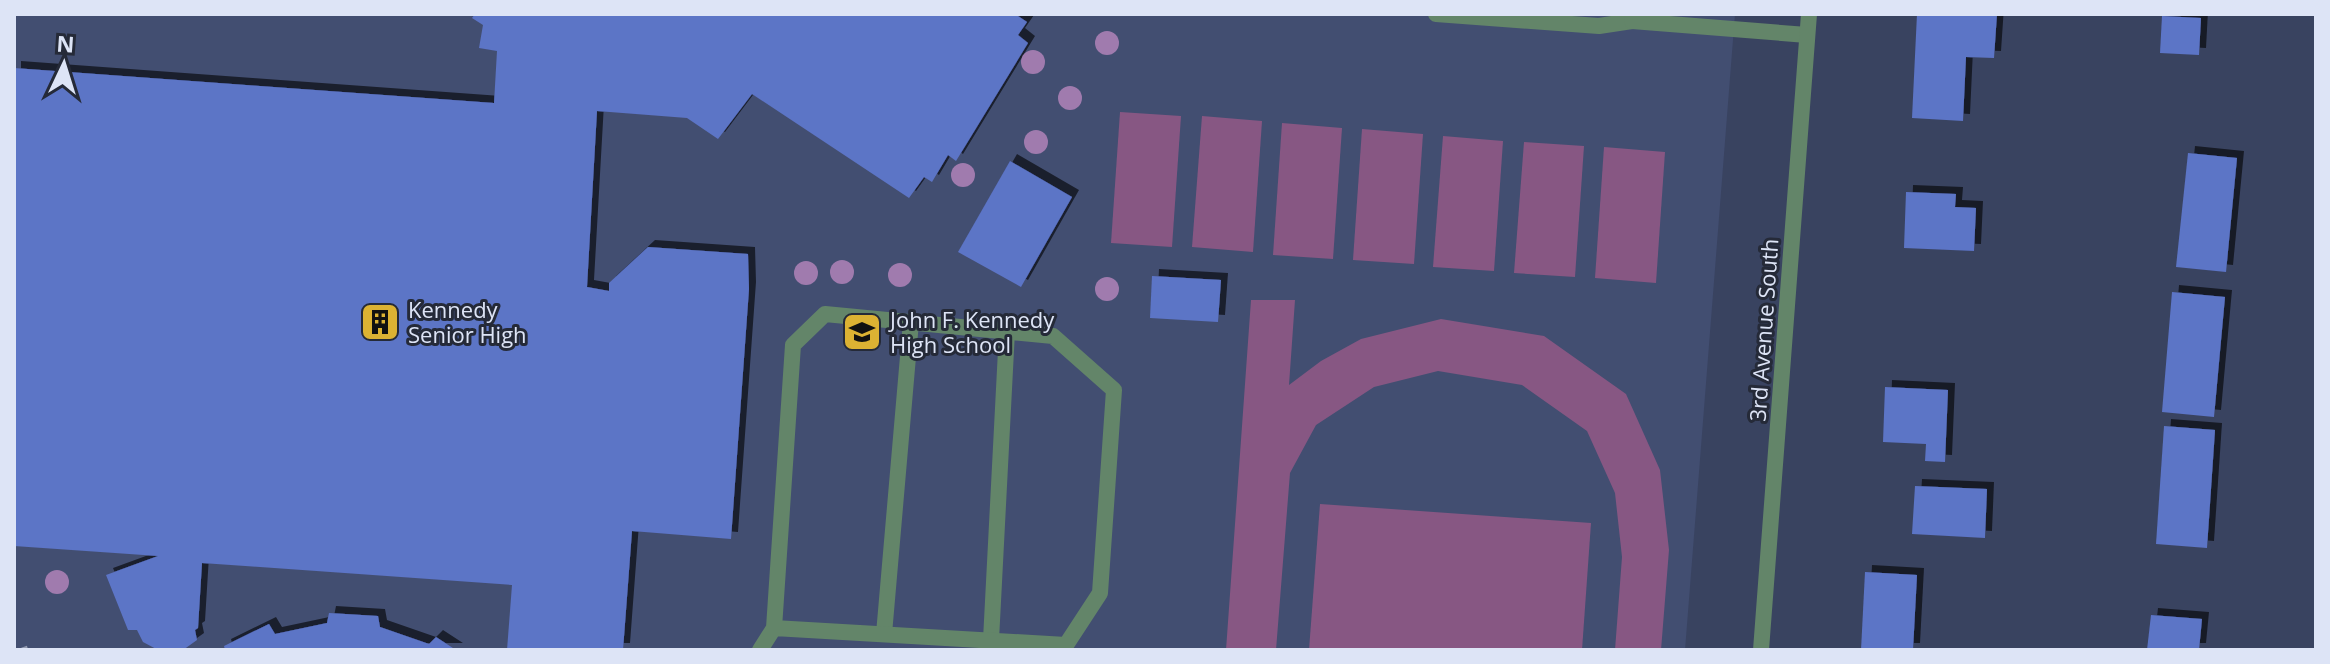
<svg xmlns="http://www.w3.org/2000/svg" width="2330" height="664" viewBox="0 0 2330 664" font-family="'Open Sans',sans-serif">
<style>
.built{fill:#424e71}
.green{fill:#875783}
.building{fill:#5c74c6;filter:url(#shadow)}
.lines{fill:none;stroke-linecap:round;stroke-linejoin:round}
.path{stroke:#929ab1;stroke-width:5;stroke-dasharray:6 4;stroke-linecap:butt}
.service{stroke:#638569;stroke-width:16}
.minor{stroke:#638569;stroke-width:16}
.tree{fill:#a07bae}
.labels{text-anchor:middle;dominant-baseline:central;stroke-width:6;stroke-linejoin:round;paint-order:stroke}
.poi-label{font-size:22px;fill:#dde4f6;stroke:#252a38;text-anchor:start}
.street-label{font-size:22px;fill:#dde4f6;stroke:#252a38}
</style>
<defs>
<filter id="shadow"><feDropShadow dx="7" dy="-7" stdDeviation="0" flood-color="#0009"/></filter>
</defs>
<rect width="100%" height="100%" fill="#394360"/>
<polygon class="built" points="14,14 1735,14 1685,650 14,650"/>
<g class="green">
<polygon points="1120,112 1181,116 1172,247 1111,243"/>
<polygon points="1202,116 1262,121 1253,252 1192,247"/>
<polygon points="1282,123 1342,128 1333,259 1273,255"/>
<polygon points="1362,129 1423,134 1414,264 1353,260"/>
<polygon points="1443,136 1503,141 1494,271 1433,267"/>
<polygon points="1524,142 1584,146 1575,277 1514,273"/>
<polygon points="1604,147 1665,152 1656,283 1595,278"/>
<polygon points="1251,300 1295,300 1289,385 1321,361 1361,339 1441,319 1544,336 1626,394 1660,470 1669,550 1661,650 1615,650 1622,557 1615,493 1587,431 1522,385 1438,371 1374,387 1316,425 1290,473 1276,650 1226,650"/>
<polygon points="1320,504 1591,523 1582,650 1309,650"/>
</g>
<g class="building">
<polygon points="475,14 1015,14 1027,22 1018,35 1028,43 956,161 948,155 932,182 924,177 909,198 752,94 718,139 687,118 597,111 587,287 609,291 609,283 648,247 748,254 749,289 731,539 632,531 623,650 507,650 512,585 202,563 198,628 195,630 197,640 183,650 158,650 143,642 137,630 128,630 106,575 158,556 14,546 14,68 494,103 497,51 479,48 483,25 472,18"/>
<polygon points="1917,14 1997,14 1994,58 1966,57 1963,121 1912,118"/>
<polygon points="2162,16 2201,18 2199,55 2160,53"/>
<polygon points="2188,153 2237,158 2226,272 2176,267"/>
<polygon points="1010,161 1072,197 1021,287 958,252"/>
<polygon points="1906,192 1956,194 1955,207 1976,208 1974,251 1904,248"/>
<polygon points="1152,276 1221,280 1218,322 1150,318"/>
<polygon points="2172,292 2225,297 2214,417 2162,412"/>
<polygon points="1885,387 1948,390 1945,462 1925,461 1926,444 1883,442"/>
<polygon points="2164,426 2215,430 2207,548 2156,544"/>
<polygon points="1915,486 1987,489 1985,538 1912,534"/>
<polygon points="1865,572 1917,575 1913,650 1861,650"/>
<polygon points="329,613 378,616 380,627 429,644 436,637 456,650 225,650 224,646 269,624 275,634 327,623"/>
<polygon points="2151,615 2202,619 2199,650 2147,650"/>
</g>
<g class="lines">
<polyline class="path" points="22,650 28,648"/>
<g class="service">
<polyline points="1436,14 1599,26 1632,21"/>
<polyline points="1633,14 1632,21 1807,35"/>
<polyline points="884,634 911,322"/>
<polyline points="991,640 1007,331"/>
<polyline points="760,650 774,628 793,345 825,314 1053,336 1114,390 1100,593 1066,645 774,628"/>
</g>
<polyline class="minor" points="1761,650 1809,14"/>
</g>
<g class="tree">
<circle cx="1107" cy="43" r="12"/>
<circle cx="1033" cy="62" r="12"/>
<circle cx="1070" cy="98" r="12"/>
<circle cx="1036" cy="142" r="12"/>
<circle cx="963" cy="175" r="12"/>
<circle cx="842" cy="272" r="12"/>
<circle cx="806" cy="273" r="12"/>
<circle cx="900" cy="275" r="12"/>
<circle cx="1107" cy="289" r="12"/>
<circle cx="57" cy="582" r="12"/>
</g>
<defs>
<symbol id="building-square" viewBox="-11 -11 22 22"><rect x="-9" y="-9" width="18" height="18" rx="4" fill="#dcb233" stroke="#252a38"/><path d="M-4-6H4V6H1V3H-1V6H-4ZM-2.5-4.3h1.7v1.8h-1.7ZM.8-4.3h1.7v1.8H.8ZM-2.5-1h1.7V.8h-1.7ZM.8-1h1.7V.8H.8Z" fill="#111"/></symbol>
<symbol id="school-square" viewBox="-11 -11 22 22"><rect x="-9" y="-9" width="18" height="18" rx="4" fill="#dcb233" stroke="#252a38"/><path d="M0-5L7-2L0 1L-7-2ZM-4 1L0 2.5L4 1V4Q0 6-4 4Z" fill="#111"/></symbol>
</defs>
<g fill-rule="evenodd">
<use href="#building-square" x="358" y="300" width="44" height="44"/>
<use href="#school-square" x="840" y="310" width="44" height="44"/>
</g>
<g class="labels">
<g class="poi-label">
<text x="408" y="309">Kennedy<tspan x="408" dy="25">Senior High</tspan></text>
<text x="890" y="319">John F. Kennedy<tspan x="890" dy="25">High School</tspan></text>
</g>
<g class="street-label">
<text transform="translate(1763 330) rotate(-86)">3rd Avenue South</text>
</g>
</g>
<rect width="2330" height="664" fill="none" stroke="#dde4f6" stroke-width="32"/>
<g transform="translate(64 64) rotate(4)" stroke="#252a38" stroke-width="6" paint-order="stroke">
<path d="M0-6L14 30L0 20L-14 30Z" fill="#dde4f6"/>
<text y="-12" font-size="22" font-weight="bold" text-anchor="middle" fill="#dde4f6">N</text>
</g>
</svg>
